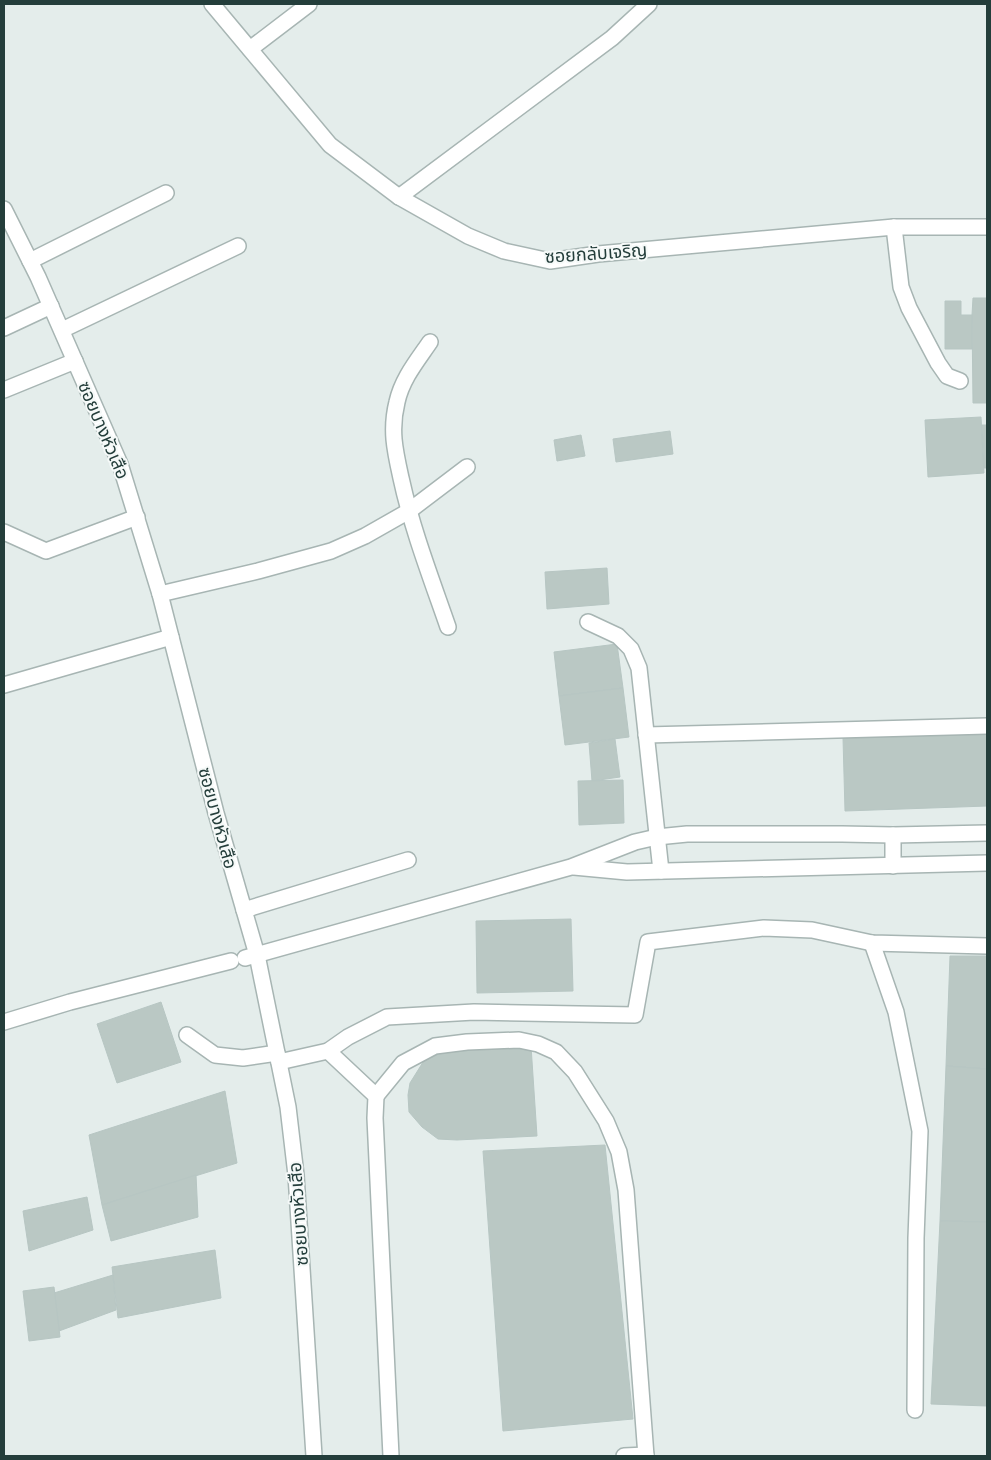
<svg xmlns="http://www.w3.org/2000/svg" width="991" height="1460" viewBox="0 0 991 1460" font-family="'Asap Condensed','Noto Sans Thai',sans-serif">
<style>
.building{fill:#bac8c4;stroke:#b7c6c3}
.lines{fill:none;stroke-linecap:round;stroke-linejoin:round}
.minor-casing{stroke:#a7b5b3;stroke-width:18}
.minor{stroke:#fff;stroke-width:15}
.labels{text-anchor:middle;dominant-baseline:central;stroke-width:4;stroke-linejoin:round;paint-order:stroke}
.street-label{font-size:18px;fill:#243e3b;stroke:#f5f9f8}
</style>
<rect width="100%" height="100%" fill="#e4edeb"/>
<g class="building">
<polygon points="973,298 987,298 987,403 973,403 972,315"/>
<polygon points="945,301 961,301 961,315 972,315 972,349 945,349"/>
<polygon points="981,417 984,473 928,477 925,420"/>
<polygon points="982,425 987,425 987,468 984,468"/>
<polygon points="670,431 673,454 616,462 613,439"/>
<polygon points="581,435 585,456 557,461 554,440"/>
<polygon points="607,568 609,604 547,609 545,572"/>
<polygon points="617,644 623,688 559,696 554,652"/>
<polygon points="623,688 629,737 565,745 559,696"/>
<polygon points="987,733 987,806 845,811 843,738"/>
<polygon points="615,739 620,777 592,781 589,743"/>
<polygon points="623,780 624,823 579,825 578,781"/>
<polygon points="571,919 573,991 477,993 476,921"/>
<polygon points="950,956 987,956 987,1069 946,1066"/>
<polygon points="161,1002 181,1062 117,1083 97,1024"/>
<polygon points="531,1046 537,1136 457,1140 438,1139 422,1127 409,1112 408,1095 410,1083 425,1059 442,1051"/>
<polygon points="946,1066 987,1069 987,1222 940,1221"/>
<polygon points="225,1091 237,1163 102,1205 89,1135"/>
<polygon points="605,1145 633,1419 503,1431 483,1151"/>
<polygon points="196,1175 198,1217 111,1241 102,1205"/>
<polygon points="87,1197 93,1230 29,1251 23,1211"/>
<polygon points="940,1221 987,1222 987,1406 931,1404"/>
<polygon points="215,1250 221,1298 118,1318 112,1267"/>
<polygon points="113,1275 116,1310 59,1331 54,1293"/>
<polygon points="54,1287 60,1337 29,1341 23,1291"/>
</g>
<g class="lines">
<defs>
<g id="minor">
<polyline points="212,4 330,145 399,197 468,236 504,251 550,261 598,254 894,227 987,227"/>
<polyline points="250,49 309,4"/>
<polyline points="399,197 612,38 649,4"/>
<polyline points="4,209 38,277 120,464 160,594 216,813 257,955 288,1107 296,1175 314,1456"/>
<polyline points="894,227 901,287 909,308 938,363 947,376 960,381"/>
<polyline points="30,261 166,193"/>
<polyline points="4,328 51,306"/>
<polyline points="62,330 238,246"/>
<path d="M430 342C417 361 402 379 397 402 390 430 395 451 401 478 412 529 431 578 448 627"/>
<polyline points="4,390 75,361"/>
<polyline points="4,532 46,551 137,517"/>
<polyline points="160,594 258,571 331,551 365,536 409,511 467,467"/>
<polyline points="588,622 618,636 631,649 639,668 661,871"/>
<polyline points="4,685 171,637"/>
<polyline points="646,735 987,726"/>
<polyline points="893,835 893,866"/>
<polyline points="574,867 627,872 987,863"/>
<polyline points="244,910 408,860"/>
<polyline points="872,943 896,1012 920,1131 916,1238 915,1410"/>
<polyline points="245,958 571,867 635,842 657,837 687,834 842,834 893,835 987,833"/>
<polyline points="4,1022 70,1002 231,961"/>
<polyline points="187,1035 215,1055 243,1058 277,1053"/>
<polyline points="328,1051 376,1096 375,1118 391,1456"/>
<polyline points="279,1062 328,1051 348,1037 387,1017 474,1012 635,1015 648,942 764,928 812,930 872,943 987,946"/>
<polyline points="376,1096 403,1063 435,1046 467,1042 519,1040 538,1044 556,1052 575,1072 606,1121 619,1152 626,1190 646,1456"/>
<polyline points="624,1456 646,1455"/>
</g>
</defs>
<use href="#minor" class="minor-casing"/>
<use href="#minor" class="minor"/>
</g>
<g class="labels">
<g class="street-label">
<text transform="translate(596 253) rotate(-4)">ซอยกลับเจริญ</text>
<text transform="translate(104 430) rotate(67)">ซอยบางหัวเสือ</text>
<text transform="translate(218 818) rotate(75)">ซอยบางหัวเสือ</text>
<text transform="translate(298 1214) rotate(-94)">ซอยบางหัวเสือ</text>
</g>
</g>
<rect width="991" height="1460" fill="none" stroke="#243e3b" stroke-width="10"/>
</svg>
